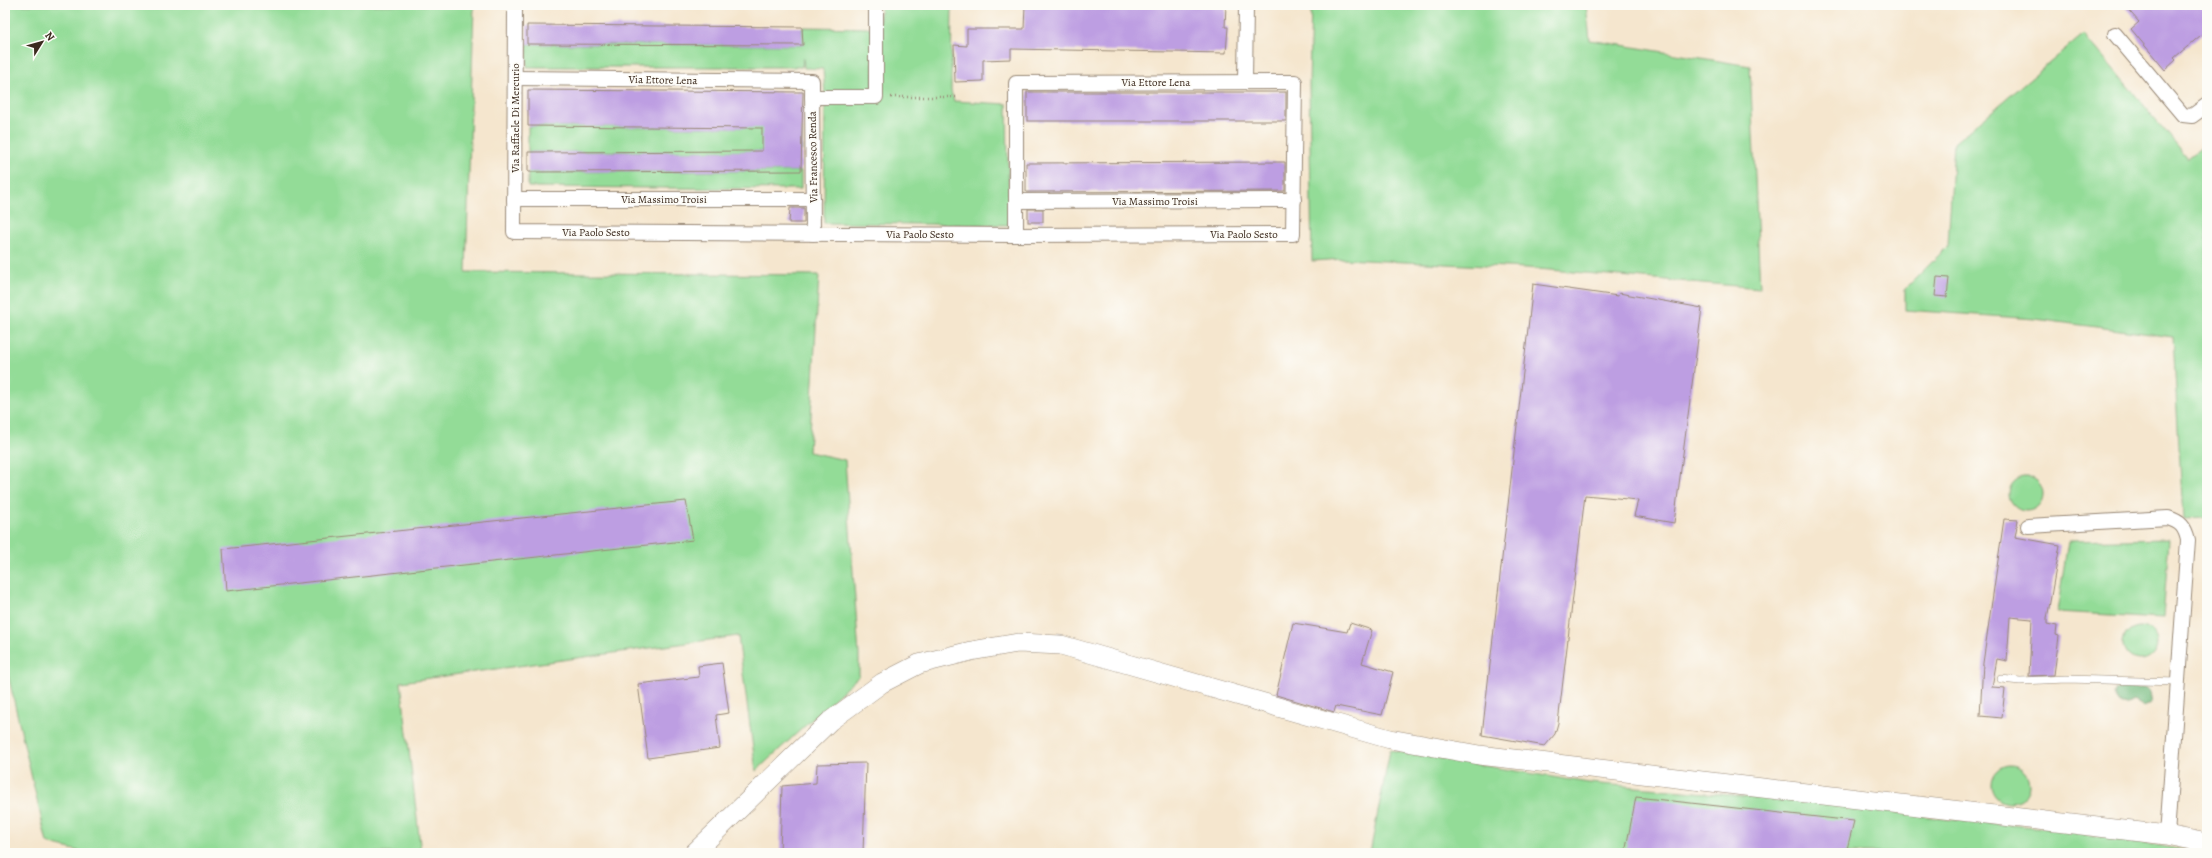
<svg xmlns="http://www.w3.org/2000/svg" width="2212" height="858" viewBox="0 0 2212 858" font-family="Alegreya,serif">
<style>
.green{fill:#93dc97;stroke:#67835a}
.forest{fill:#76bc80;stroke:#58734f}
.building{fill:#bd9ee2}
.lines{fill:none;stroke-linecap:round;stroke-linejoin:round}
.lane-casing{stroke:#988876;stroke-width:8}
.street-casing{stroke:#988876;stroke-width:16}
.secondary-casing{stroke:#988876;stroke-width:20}
.path{stroke:#988876;stroke-width:2.5;stroke-dasharray:1 3;stroke-linecap:butt}
.lane{stroke:#fff;stroke-width:7}
.street{stroke:#fff;stroke-width:14}
.secondary{stroke:#fff;stroke-width:19}
.labels{text-anchor:middle;dominant-baseline:central;stroke-width:3.5;stroke-linejoin:round;paint-order:stroke}
.street-label{font-size:11px;fill:#3b2a1e;stroke:#fdfcf7}
</style>
<rect width="100%" height="100%" fill="#fdfcf7"/>
<filter id="ink" filterUnits="userSpaceOnUse"><feTurbulence type="fractalNoise" baseFrequency=".025" numOctaves="2"/><feDisplacementMap in="SourceGraphic" scale="8" xChannelSelector="R" yChannelSelector="G"/><feConvolveMatrix kernelMatrix="1 2 1 2 8 2 1 2 1" color-interpolation-filters="sRGB"/></filter>
<filter id="wash" filterUnits="userSpaceOnUse"><feTurbulence type="fractalNoise" baseFrequency=".012" numOctaves="4" result="noise"/><feDisplacementMap in="SourceGraphic" scale="16" xChannelSelector="R" yChannelSelector="G"/><feGaussianBlur stdDeviation="0.9" result="paint"/><feColorMatrix in="noise" values="0 0 0 0 0 0 0 0 0 0 0 0 0 0 0 0 0 1.4 0 .05"/><feComposite in="paint" operator="in"/></filter>
<g filter="url(#wash)">
<rect width="100%" height="100%" fill="#f5e6ce"/>
<g class="green">
<polygon points="5,5 474,5 466,272 819,275 809,452 845,460 859,655 859,676 756,771 738,636 401,682 421,853 86,853 47,843 5,662"/>
<polygon points="881,5 952,5 951,91 954,101 1007,104 1009,225 824,223 825,103 872,101"/>
<polygon points="1311,5 1586,5 1590,40 1750,66 1760,288 1527,268 1344,259 1312,261 1309,85"/>
<polygon points="802,27 873,28 873,94 825,94 823,69 804,68 803,58 802,67 527,67 527,44 802,45"/>
<polygon points="2084,34 2188,158 2207,143 2207,518 2183,519 2173,337 2035,319 1905,310 1905,289 1948,246 1954,143"/>
<polygon points="528,126 802,128 802,151 528,152"/>
<polygon points="801,171 801,189 528,187 528,172"/>
<circle cx="2026" cy="494" r="17"/>
<polygon points="2169,539 2163,618 2057,612 2068,541"/>
<circle cx="2140" cy="644" r="17"/>
<polygon points="1390,750 1589,783 1847,805 1944,819 2046,828 2205,853 1370,853"/>
<circle cx="2010" cy="784" r="19"/>
</g>
<path class="forest" d="M2123 688H2144L2150 692 2152 703 2142 706 2133 701C2123 707 2118 705 2114 694L2116 690Z"/>
<g id="blocks">
<g class="building">
<polygon points="1025,5 1226,5 1225,27 1228,27 1226,53 1011,49 1011,59 983,60 983,81 955,82 954,45 967,46 967,29 1024,29"/>
<polygon points="2124,5 2207,5 2207,30 2174,58 2176,60 2165,70 2131,29 2139,22"/>
<polygon points="527,25 802,27 803,45 527,44"/>
<polygon points="528,90 803,92 801,171 528,172 528,152 762,151 762,128 528,126"/>
<rect x="1027" y="92" width="259" height="29"/>
<polygon points="1285,162 1285,191 1026,192 1026,163"/>
<polygon points="790,208 804,208 804,223 789,223"/>
<rect x="1028" y="209" width="15" height="13"/>
<polygon points="1937,277 1949,278 1947,297 1935,296"/>
<polygon points="1533,284 1618,296 1619,293 1702,308 1674,523 1634,516 1638,500 1585,495 1558,723 1555,734 1545,746 1482,735"/>
<polygon points="686,501 693,540 226,591 223,549"/>
<polygon points="2004,519 2018,520 2015,537 2060,545 2047,619 2047,624 2057,626 2056,635 2059,636 2054,675 2029,676 2032,619 2010,617 2007,661 1997,659 1992,687 2005,688 2002,718 1980,716 1983,663"/>
<polygon points="1293,623 1347,632 1350,623 1372,630 1362,663 1393,672 1382,715 1336,706 1334,712 1276,695"/>
<polygon points="722,663 729,713 716,715 720,748 648,758 638,684 699,677 698,666"/>
<polygon points="866,763 863,853 780,853 782,786 816,783 817,764"/>
<polygon points="1636,797 1854,821 1846,853 1625,853"/>
</g>
</g>
</g>
<g filter="url(#ink)">
<use href="#blocks" fill-opacity="0" stroke="#988876" stroke-width="1"/>
<g class="lines">
<defs>
<polyline id="lane" points="2001,679 2020,681 2066,679 2178,682"/>
<g id="street">
<polyline points="515,5 514,232 1016,235 1293,234 1295,82 1016,83 1016,235"/>
<polyline points="2115,34 2183,115 2192,116 2207,105"/>
<polyline points="515,78 812,81 813,234"/>
<polyline points="1245,82 1246,5"/>
<polyline points="812,97 876,97 876,5"/>
<polyline points="514,199 813,199"/>
<polyline points="1016,201 1294,200"/>
<path d="M2028 526 2168 518C2181 522 2185 527 2188 540L2167 835"/>
</g>
<polyline id="secondary" points="694,853 830,721 882,683 919,664 971,651 1018,643 1061,645 1390,739 1479,755 2167,835 2207,843"/>
</defs>
<use href="#lane" class="lane-casing"/>
<use href="#street" class="street-casing"/>
<use href="#secondary" class="secondary-casing"/>
<polyline class="path" points="891,97 957,97"/>
<use href="#lane" class="lane"/>
<use href="#street" class="street"/>
<use href="#secondary" class="secondary"/>
</g>
</g>
<g class="labels">
<g class="street-label">
<text transform="translate(663 80) rotate(1)">Via Ettore Lena</text>
<text x="1156" y="82">Via Ettore Lena</text>
<text transform="translate(515 118) rotate(-90)">Via Raffaele Di Mercurio</text>
<text transform="translate(813 157) rotate(-91)">Via Francesco Renda</text>
<text x="664" y="199">Via Massimo Troisi</text>
<text x="1155" y="201">Via Massimo Troisi</text>
<text x="596" y="232">Via Paolo Sesto</text>
<text x="920" y="234">Via Paolo Sesto</text>
<text x="1244" y="234">Via Paolo Sesto</text>
</g>
</g>
<rect width="2212" height="858" fill="none" stroke="#fdfcf7" stroke-width="20"/>
<g transform="translate(42 42) rotate(53)" stroke="#fdfcf7" stroke-width="3" paint-order="stroke">
<path d="M0-3L7 15L0 10L-7 15Z" fill="#3b2a1e"/>
<text y="-6" font-size="11" font-weight="bold" text-anchor="middle" fill="#3b2a1e">N</text>
</g>
</svg>
